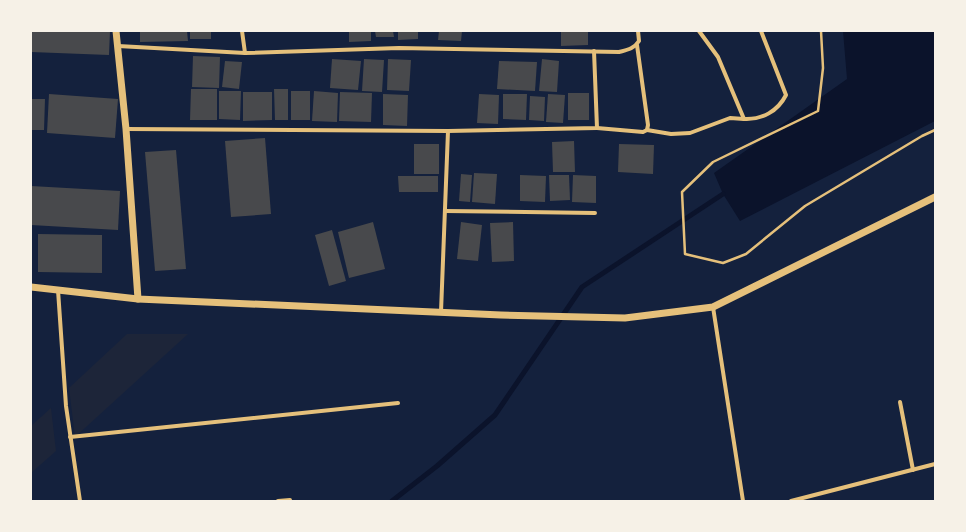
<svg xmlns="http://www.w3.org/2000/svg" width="966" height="532" viewBox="0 0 966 532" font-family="'IBM Plex Sans',sans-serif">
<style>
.green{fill:#1d2539}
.water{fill:#0b132b}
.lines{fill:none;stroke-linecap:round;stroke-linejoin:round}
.stream{stroke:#0b132b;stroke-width:5}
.building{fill:#48494c}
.path{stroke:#e5c07b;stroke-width:2.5}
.minor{stroke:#e5c07b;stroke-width:4}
.tertiary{stroke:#e5c07b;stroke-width:7}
</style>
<rect width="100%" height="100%" fill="#14213d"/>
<g class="green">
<polygon points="127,334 188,334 75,437 69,388"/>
<polygon points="51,408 56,451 31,473 31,426"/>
</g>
<polygon class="water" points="843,31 935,31 935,121 740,221 723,194 714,173 847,79"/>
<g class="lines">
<polyline class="stream" points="392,501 437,466 495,415 582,287 723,194"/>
</g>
<g class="building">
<polygon points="31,31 110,31 109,55 31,52"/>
<polygon points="140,31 187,31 188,41 140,42"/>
<rect x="190" y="31" width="21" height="8"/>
<polygon points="349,31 371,31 371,41 349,42"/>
<polygon points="375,31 393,31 394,37 376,37"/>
<polygon points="398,31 418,31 418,39 398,40"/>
<polygon points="439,31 462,31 461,41 438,40"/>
<polygon points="561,31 588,31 588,45 561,46"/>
<polygon points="193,56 220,57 219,88 192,87"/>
<polygon points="332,59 361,61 358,90 330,88"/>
<polygon points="364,59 384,60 382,92 362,91"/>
<polygon points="388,59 411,60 409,91 387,90"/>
<polygon points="542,59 559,61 557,92 539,91"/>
<polygon points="225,61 242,62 239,89 222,87"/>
<polygon points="499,61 537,62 535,91 497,89"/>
<polygon points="191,89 217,89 217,120 190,120"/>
<polygon points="274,89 288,89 288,120 275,120"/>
<polygon points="219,91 241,91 240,120 219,119"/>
<rect x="291" y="91" width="19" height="29"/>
<polygon points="314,91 338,93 337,122 312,121"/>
<polygon points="243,92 272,92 272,120 243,121"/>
<polygon points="340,92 372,93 371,122 339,121"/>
<rect x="568" y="93" width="21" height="27"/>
<polygon points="49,94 118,99 115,138 47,133"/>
<polygon points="383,94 408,95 407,126 383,125"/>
<polygon points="479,94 499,95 498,124 477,123"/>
<polygon points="503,94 527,94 526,120 503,119"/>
<polygon points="548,94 565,95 563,123 546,122"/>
<polygon points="530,96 545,97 544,121 529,120"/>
<polygon points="31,99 45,99 44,130 31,130"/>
<polygon points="265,138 271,214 231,217 225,141"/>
<polygon points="574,141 575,172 553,172 552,142"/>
<rect x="414" y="144" width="25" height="30"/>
<polygon points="619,144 654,145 653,174 618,172"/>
<polygon points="176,150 186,269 155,271 145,152"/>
<polygon points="474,173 497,174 495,204 472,202"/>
<polygon points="461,174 472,175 470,202 459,201"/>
<polygon points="520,175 546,176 545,202 520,201"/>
<polygon points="549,175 569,175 570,200 550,201"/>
<polygon points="573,175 596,176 596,203 572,202"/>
<polygon points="398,176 438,176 438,192 399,192"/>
<polygon points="31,186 120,191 118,230 31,225"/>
<polygon points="373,222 385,269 349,278 338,232"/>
<polygon points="461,222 482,225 478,261 457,259"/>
<polygon points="513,222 514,261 492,262 490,223"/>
<polygon points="332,230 346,281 329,286 315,235"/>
<polygon points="38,234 102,235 102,273 38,272"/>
</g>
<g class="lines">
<polyline class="path" points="821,31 823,68 818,111 713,162 682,192 685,254 723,263 746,254 805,206 922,136 935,130"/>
<g class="minor">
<path d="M242 31 245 53 399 48 619 52C627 50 634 49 639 41L638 31"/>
<path d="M699 31 718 57 744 119C762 120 778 111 786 95L761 31"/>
<polyline points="118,46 245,53"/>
<polyline points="597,128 643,132 647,130 648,125 637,45"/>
<polyline points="126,129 448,131 441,312"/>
<polyline points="647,130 671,134 690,133 730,118 744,119"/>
<polyline points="448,131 597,128 594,51"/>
<polyline points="445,211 595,213"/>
<polyline points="58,290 66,406 80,501"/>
<polyline points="713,307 743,501"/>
<polyline points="900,402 913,470"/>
<polyline points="70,437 398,403"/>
<polyline points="278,501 290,500"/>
<polyline points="791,501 935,464"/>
</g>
<g class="tertiary">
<polyline points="116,31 126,129 138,299"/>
<polyline points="31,287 138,299 501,315 625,318 713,307 935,197"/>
</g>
</g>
<rect width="966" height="532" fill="none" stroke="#f6f1e7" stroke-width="64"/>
</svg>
